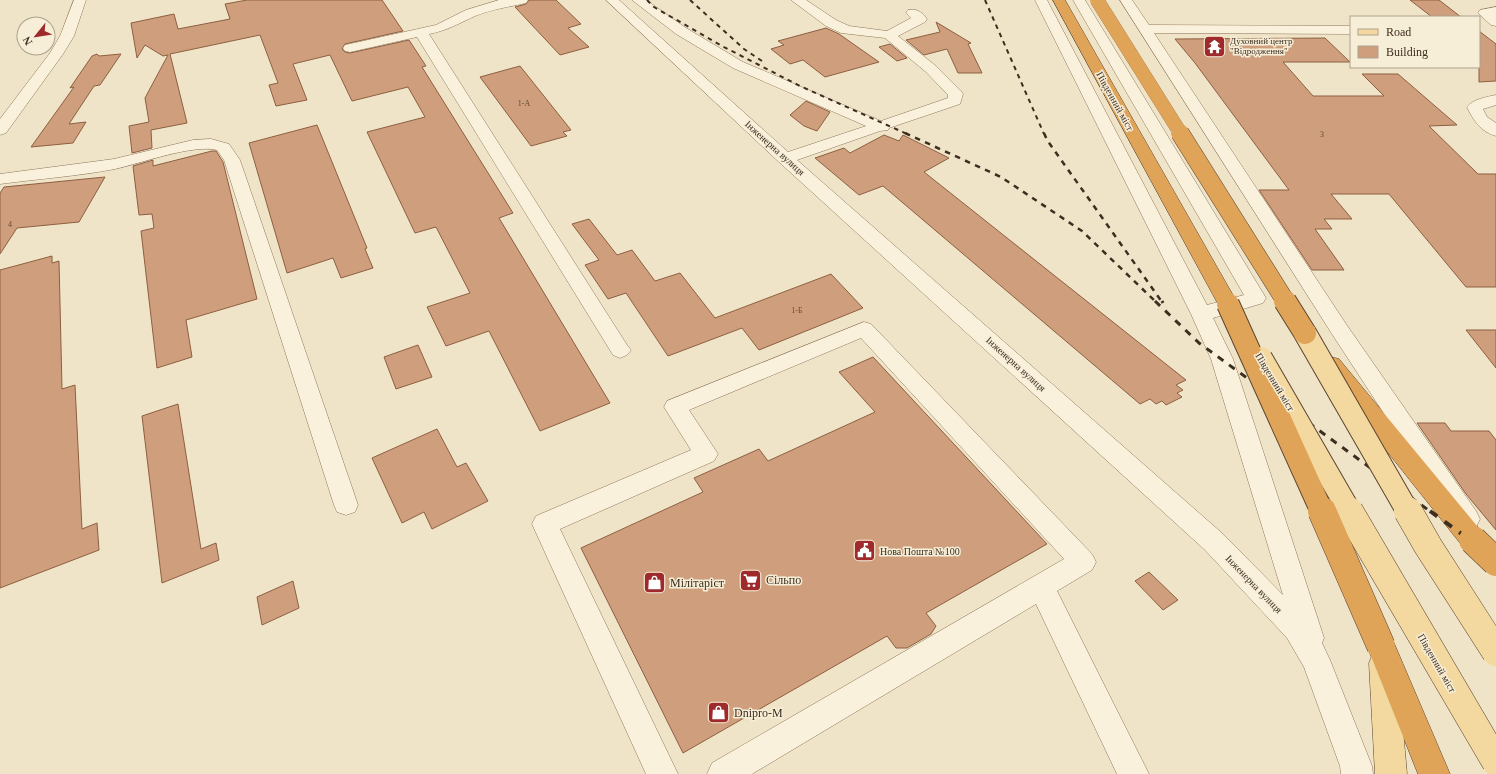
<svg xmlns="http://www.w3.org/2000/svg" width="1496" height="774" viewBox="0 0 1496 774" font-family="Georgia,serif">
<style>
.building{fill:#cf9f7d;stroke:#8d5f41}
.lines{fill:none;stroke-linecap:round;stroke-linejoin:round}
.minor-casing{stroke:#8d765c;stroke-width:1}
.major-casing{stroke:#5b4430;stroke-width:1}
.highway-casing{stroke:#5b4430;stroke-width:1}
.minor{fill:#faf1dc;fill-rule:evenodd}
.major{fill:#f3d9a0;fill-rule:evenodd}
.highway{fill:#e0a458;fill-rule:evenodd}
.rail-far3{stroke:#3d2e20;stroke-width:2;stroke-dasharray:4.5 4.5;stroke-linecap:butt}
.rail-far2{stroke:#3d2e20;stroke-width:2.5;stroke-dasharray:5.5 5.5;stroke-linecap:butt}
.rail-far1{stroke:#3d2e20;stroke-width:3;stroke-dasharray:7 7;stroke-linecap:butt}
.rail{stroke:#3d2e20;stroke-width:4;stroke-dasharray:9 9;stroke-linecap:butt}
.major-bridge-far1-casing{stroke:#5b4430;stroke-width:24;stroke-linecap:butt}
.major-bridge-casing{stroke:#5b4430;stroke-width:29;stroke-linecap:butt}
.highway-bridge-far3-casing{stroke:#5b4430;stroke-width:14;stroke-linecap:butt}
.highway-bridge-far2-casing{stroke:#5b4430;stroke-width:19;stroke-linecap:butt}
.highway-bridge-far1-casing{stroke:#5b4430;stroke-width:24;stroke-linecap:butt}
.highway-bridge-casing{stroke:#5b4430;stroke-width:29;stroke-linecap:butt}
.major-bridge-far1{stroke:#f3d9a0;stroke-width:22}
.major-bridge{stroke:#f3d9a0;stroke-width:28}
.highway-bridge-far3{stroke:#e0a458;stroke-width:14}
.highway-bridge-far2{stroke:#e0a458;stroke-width:18}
.highway-bridge-far1{stroke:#e0a458;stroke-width:22}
.highway-bridge{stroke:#e0a458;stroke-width:28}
.labels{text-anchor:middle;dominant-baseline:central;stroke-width:3;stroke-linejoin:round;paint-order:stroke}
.number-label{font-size:8px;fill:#624a37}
.far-poi-label{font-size:9px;fill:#3d2e20;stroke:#f7eed8;text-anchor:start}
.street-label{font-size:10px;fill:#3d2e20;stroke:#f7eed8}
.poi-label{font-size:10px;fill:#3d2e20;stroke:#f7eed8;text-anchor:start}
.near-poi-label{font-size:12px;fill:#3d2e20;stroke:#f7eed8;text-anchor:start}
</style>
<rect width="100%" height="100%" fill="#f0e4c8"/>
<g class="building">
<polygon points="247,0 382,0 403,31 345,44 342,49 345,52 350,53 409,40 426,66 422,67 513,213 499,218 610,403 540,431 489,331 446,346 427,307 470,293 436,227 415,233 367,132 425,117 408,87 352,101 330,55 293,64 307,100 276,106 269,85 278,83 260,35 170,54 187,123 151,130 152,148 132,153 129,126 149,122 145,98 168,55 163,56 145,45 137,58 131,23 174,14 178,29 230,19 225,4"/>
<polygon points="529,0 556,0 581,24 568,28 589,47 560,55 515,7 526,4"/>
<polygon points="1410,0 1439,0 1461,17 1432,17"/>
<polygon points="936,22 971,43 968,44 982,73 958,73 947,49 924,55 906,40 940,32"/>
<polygon points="826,28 839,34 879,62 825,77 803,60 790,64 771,49 784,45 778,41"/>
<polygon points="1479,31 1496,44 1496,81 1479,82"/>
<polygon points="1325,38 1350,62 1283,62 1313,96 1384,96 1362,74 1398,74 1457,125 1429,126 1478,174 1496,174 1496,287 1466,287 1389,194 1331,194 1352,219 1324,219 1332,229 1315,229 1344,270 1312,270 1259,190 1289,190 1195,63 1175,39"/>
<polygon points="890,44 907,58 897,61 879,47"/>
<polygon points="97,54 99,56 121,54 100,85 94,86 69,124 86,122 73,143 31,147 74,87 70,88 92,56"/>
<polygon points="520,66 571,130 563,132 567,136 531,146 480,77"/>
<polygon points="806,101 830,112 817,131 804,126 790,115"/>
<polygon points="317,125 367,248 365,249 373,268 341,278 333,258 287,273 249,143"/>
<polygon points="884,135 899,141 903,135 949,158 924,172 1186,380 1176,385 1183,390 1177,393 1182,397 1166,405 1162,401 1156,404 1150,399 1140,404 883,186 859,195 815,158 844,148 850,153"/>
<polygon points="212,151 216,151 223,162 257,299 186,320 192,357 157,368 141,231 154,228 152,214 139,215 133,166 153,160 153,166"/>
<polygon points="105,177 79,222 17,228 0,254 0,193 4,187"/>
<polygon points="589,219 617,255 632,250 655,281 680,273 715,318 831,274 863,308 759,350 742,328 668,356 626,293 608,299 585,265 599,260 572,224"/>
<polygon points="52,256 52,263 59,261 62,389 75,385 82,529 97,523 99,550 0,588 0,270"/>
<polygon points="1466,330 1496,330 1496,368"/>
<polygon points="418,345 432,377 396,389 384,357"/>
<polygon points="873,357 1047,544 926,613 936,626 931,634 907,648 896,648 887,636 683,753 581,548 703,492 694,478 759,449 768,461 875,412 839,372"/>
<polygon points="178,404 201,549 216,543 219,560 162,583 142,416"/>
<polygon points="1417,423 1445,423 1451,431 1489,431 1496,440 1496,530 1466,494"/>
<polygon points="437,429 457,467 466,463 488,501 432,529 424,512 402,523 372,458"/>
<polygon points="1149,572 1178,600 1163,610 1135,581"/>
<polygon points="293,581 299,608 262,625 257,597"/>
</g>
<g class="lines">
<defs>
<g id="minor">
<polygon points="74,0 86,0 74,36 63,54 6,133 0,135 0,119 50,53 60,36"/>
<path d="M499 0H528L526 3C509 7 492 9 475 16 460 23 446 31 429 34L627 345 631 350 627 355 620 358 613 355 417 37 350 52 345 51 343 48 345 45 436 25 466 10Z"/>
<path d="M606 0H619L788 152 866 126 733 68 676 34 632 0H646L686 28 743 62 881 121 948 98V95L926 72 885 38 841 33 826 26 791 0H806L836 20 849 26 887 31 911 18 906 13 908 10C916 8 922 12 927 19L925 22 898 36 936 66 961 91 963 94 960 104 889 128 888 130 880 131 797 160 1223 534 1283 595 1211 359 1191 314 1035 0H1047L1207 305 1244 295 1073 0H1085L1266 298 1263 303 1213 318 1233 359 1324 638 1322 643 1330 660 1372 766 1373 774H1341L1340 766 1304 667 1287 638 1205 550 779 162Z"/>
<polygon points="1120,0 1132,0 1149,25 1351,26 1351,34 1154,33 1346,324 1476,511 1480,519 1476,527 1467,530 1458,527 1332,334"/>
<polygon points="1496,7 1496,26 1491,25 1478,13 1480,10"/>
<path d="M1496 95V105L1483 109 1487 117 1496 123V136C1481 132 1473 120 1467 107 1473 99 1487 97 1496 95Z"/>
<path d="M211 139 229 144 240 160 358 505 355 512 346 515 337 512 334 505 224 160 217 150C193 144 142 163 115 169 79 176 37 179 0 184V174L114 159 193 140Z"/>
<polygon points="864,322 871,324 1092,554 1096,562 1092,570 1057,591 1149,774 1117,774 1036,604 752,774 707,774 712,763 1064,559 861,338 689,410 718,454 714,461 560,529 678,774 646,774 532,524 536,516 691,450 664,407 667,401"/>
</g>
<polygon id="major" points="1383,649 1393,653 1397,663 1407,774 1375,774 1369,663 1373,653"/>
<g id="highway">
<polygon points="1053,0 1065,0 1238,304 1235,309 1228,311 1221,309 1218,304"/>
<polygon points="1331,357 1339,359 1482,532 1486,540 1482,548 1473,551 1464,548 1323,371 1320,365 1323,359"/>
<polygon points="1381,633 1391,636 1450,774 1418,774 1367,646 1371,636"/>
</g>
</defs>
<use href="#minor" class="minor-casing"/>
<use href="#major" class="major-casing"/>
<use href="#highway" class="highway-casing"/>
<use href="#minor" class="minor"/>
<use href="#major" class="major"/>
<use href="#highway" class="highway"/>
<g class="rail-far3">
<polyline points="647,0 654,7 722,46 800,86 907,134"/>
<polyline points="690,0 744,49 765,63"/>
<polyline points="985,0 1044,134"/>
</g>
<g class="rail-far2">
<polyline points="905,133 1001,177 1082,231 1156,302"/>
<polyline points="1044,133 1047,140 1162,302"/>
</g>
<g class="rail-far1">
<polyline points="1155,301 1199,343 1431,512"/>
<polyline points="1162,301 1163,303"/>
</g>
<polyline class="rail" points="1430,511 1496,559"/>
<defs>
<g id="major-bridge-far1">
<polyline points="1305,333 1408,512"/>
<polyline points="1261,358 1350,512"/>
</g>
<g id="major-bridge">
<polyline points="1349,511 1496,762"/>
<polyline points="1408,511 1428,546 1496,652"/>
</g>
<polyline id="highway-bridge-far3" points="1097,0 1181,134"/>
<polyline id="highway-bridge-far2" points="1180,133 1286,302"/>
<g id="highway-bridge-far1">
<polyline points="1285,301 1305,333"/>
<polyline points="1228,304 1322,512"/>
</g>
<g id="highway-bridge">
<polyline points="1322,511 1381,646"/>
<polyline points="1473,540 1496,562"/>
</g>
</defs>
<use href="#major-bridge-far1" class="major-bridge-far1-casing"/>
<use href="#major-bridge" class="major-bridge-casing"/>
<use href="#highway-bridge-far3" class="highway-bridge-far3-casing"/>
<use href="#highway-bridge-far2" class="highway-bridge-far2-casing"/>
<use href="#highway-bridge-far1" class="highway-bridge-far1-casing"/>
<use href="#highway-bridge" class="highway-bridge-casing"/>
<use href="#major-bridge-far1" class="major-bridge-far1"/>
<use href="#major-bridge" class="major-bridge"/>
<use href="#highway-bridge-far3" class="highway-bridge-far3"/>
<use href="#highway-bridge-far2" class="highway-bridge-far2"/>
<use href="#highway-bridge-far1" class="highway-bridge-far1"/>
<use href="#highway-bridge" class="highway-bridge"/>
</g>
<defs>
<symbol id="temple-square" viewBox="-11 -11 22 22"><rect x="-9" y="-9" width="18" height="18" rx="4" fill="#9e2a2b" stroke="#f7eed8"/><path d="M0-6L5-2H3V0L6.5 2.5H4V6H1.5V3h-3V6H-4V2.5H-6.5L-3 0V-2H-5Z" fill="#fff"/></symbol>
<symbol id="civic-square" viewBox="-11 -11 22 22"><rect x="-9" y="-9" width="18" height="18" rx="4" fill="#9e2a2b" stroke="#f7eed8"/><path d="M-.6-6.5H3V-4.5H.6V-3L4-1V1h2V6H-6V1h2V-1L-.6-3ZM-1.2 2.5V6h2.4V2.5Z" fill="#fff"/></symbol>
<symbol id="supermarket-square" viewBox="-11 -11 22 22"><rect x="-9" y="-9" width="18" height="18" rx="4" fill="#9e2a2b" stroke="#f7eed8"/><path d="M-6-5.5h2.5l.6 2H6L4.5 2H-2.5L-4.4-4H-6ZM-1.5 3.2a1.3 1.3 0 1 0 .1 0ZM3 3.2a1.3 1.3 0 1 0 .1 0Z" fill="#fff"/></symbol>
<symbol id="shop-square" viewBox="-11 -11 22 22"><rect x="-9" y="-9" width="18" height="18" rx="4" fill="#9e2a2b" stroke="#f7eed8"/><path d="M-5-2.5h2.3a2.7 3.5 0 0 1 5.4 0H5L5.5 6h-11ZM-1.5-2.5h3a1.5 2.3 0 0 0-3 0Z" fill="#fff"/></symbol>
</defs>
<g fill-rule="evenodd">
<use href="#temple-square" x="1202" y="34" width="25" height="25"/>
<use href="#civic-square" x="852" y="538" width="25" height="25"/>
<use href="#supermarket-square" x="738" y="568" width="25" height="25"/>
<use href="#shop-square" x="642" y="570" width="25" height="25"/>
<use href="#shop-square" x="706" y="700" width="25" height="25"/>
</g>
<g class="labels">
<g class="number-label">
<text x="524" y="103">1-А</text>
<text x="1322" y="134">3</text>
<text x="10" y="224">4</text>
<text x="797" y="310">1-Б</text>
</g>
<g class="far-poi-label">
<text x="1230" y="41">Духовний центр<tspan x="1230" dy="10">"Відродження"</tspan></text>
</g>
<g class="street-label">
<text transform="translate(1115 101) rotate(61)">Південний міст</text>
<text transform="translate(775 148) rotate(42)">Інженерна вулиця</text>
<text transform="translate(1016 364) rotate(42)">Інженерна вулиця</text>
<text transform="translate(1275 382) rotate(59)">Південний міст</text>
<text transform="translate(1254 584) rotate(46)">Інженерна вулиця</text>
<text transform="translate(1437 663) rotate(60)">Південний міст</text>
</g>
<g class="poi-label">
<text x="880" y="551">Нова Пошта №100</text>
</g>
<g class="near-poi-label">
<text x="766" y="580">Сільпо</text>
<text x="670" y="583">Мілітаріст</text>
<text x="734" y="713">Dnipro-M</text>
</g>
</g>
<rect x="1350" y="16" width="130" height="52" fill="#f7eed8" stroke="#ada18e"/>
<rect x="1358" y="29" width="20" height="6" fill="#f3d9a0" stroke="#ada18e"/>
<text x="1386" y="36" font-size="12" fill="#3d2e20">Road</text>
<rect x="1358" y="46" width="20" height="12" fill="#cf9f7d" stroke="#ada18e"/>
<text x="1386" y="56" font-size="12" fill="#3d2e20">Building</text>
<g transform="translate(36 36) rotate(240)"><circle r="19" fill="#f7eed8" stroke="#ada18e"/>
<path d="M0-3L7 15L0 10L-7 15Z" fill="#9e2a2b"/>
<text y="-6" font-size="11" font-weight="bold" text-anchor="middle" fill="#3d2e20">N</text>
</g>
</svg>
